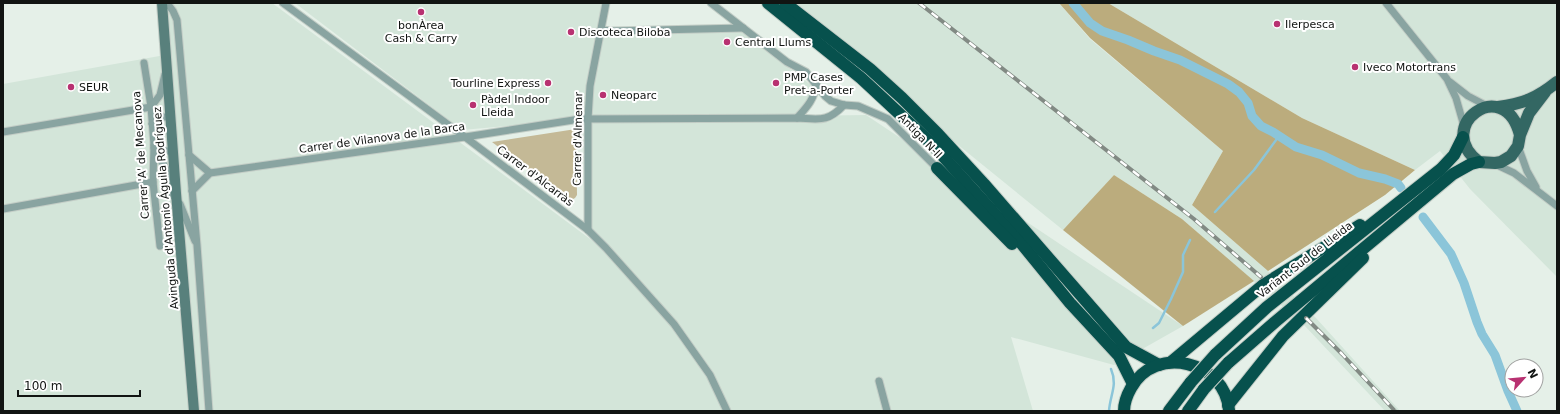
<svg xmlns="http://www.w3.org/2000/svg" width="1560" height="414" viewBox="0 0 1560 414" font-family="'DejaVu Sans',sans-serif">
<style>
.built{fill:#d3e5d9}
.green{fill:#c4b996}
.forest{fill:#bbac7d}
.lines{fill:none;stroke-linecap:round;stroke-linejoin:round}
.stream{stroke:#8bc5d9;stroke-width:2.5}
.canal{stroke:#8bc5d9;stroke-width:9}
.street-casing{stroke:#c3cdc6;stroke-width:9}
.secondary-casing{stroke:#c3cdc6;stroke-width:12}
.primary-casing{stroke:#c3cdc6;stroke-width:14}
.highway-casing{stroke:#c3cdc6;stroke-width:14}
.street{stroke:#89a4a1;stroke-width:7}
.secondary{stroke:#58807c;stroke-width:10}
.primary{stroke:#336763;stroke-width:12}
.highway{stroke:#07514d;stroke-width:12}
.rail-casing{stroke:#828a84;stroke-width:4}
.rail{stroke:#fff;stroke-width:2.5;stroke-dasharray:8;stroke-linecap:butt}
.highway-bridge-casing{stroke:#c3cdc6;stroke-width:14;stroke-linecap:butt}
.highway-bridge{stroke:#07514d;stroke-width:12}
.poi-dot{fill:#b83171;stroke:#fff;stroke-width:1.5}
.labels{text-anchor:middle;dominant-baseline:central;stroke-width:4;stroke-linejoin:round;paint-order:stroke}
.poi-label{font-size:11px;fill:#111412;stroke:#fff;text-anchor:start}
.street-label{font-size:11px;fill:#111412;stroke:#fff}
</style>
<rect width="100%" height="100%" fill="#e5f0e8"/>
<g class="built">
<polygon points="165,3 272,3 613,256 588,230 587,119 462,130 295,3 607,3 603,29 736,27 816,89 798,116 866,115 1183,326 1114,365 1011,337 1033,411 3,411 3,84 165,55"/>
<polygon points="783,3 1059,3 1090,39 1223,151 1192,205 1268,271 1316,318 1400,411 1385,411 1304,325 1182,219 1114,175 1063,230"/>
<polygon points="1108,3 1557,3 1557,277 1470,189 1440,151 1415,170 1302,118"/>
</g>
<polygon class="green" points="576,129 577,195 575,198 571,200 567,199 492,142"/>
<g class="forest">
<polygon points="1059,3 1108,3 1302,118 1415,170 1385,195 1268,271 1192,205 1223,151 1090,38"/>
<polygon points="1114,175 1182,219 1254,281 1183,326 1063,230"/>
</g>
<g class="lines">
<g class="stream">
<polyline points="1215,212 1254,170 1279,136"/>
<polyline points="1153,328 1159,323 1171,299 1183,272 1183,255 1190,240"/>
<path d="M1109 411C1110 395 1118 385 1111 369"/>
</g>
<g class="canal">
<polyline points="1073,3 1090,23 1102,31 1128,40 1154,51 1180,60 1228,84 1239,92 1248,103 1252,116 1261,126 1273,132 1296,147 1322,155 1359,173 1385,179 1398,184 1401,188"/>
<polyline points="1423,217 1451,254 1464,283 1477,322 1482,334 1495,355 1508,391 1517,411"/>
</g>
<defs>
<g id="street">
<polyline points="167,3 173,11 177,20 197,245 209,411"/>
<polyline points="283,3 465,137 588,230 606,248 674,324 710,375 727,411"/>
<polyline points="711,3 787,62 806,72 825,96 831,101 844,105 858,106 888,119 937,168"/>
<polyline points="1386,3 1447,79 1456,98 1464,126"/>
<polyline points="601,30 613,31 743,28"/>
<polyline points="144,63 151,107 154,145 153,182 160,246"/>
<polyline points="1450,82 1468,96 1487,106"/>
<path d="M797 118C806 108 815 99 816 84"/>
<path d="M152 124C158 119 162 116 170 117"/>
<polyline points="3,132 151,107 160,95 165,74"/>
<polyline points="154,145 163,151 173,151"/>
<polyline points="1518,146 1527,171 1536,187"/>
<polyline points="154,148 165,167 173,196"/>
<polyline points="189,155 210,173"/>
<polyline points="1495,164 1514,173 1557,206"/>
<path d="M192 191 210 173 465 137 580 119 797 118C819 119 827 123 844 105"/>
<polyline points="180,204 195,241"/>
<polyline points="3,209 153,182"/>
<polyline points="588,230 588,119 590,86 606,3"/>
<polyline points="879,381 887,411"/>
</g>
<polyline id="secondary" points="162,3 176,193 194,411"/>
<g id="primary">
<path d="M1498 107C1523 104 1537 98 1557 82"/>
<path d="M1520 135C1504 73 1432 127 1479 162L1495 163 1501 162 1511 156 1518 146 1520 135 1529 113 1545 92"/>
</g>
<g id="highway">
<polyline points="768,3 861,78 933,145 1021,243 1070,303 1119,356 1133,384"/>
<polyline points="785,3 870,69 902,98 938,134 984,184 1126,347 1159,365"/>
<polyline points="937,168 1012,244"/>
<polyline points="1215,355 1267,307 1441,169 1454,155 1463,137"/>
<polyline points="1171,362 1263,285 1360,225"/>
<polyline points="1228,363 1275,322 1453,174 1471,164 1479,162"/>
<polyline points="1228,405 1283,336 1363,258"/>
<path d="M1124 411C1124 403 1127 395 1131 388 1155 344 1225 361 1229 410"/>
<polyline points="1169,411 1191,382"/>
<polyline points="1188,411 1204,389"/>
</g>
</defs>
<use href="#street" class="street-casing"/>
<use href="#secondary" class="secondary-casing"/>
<use href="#primary" class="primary-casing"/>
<use href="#highway" class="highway-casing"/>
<use href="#street" class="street"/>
<use href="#secondary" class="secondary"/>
<use href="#primary" class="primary"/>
<use href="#highway" class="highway"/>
<defs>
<g id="rail">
<polyline points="919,3 1194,219 1261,277"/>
<polyline points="1306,318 1342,354 1395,411"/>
</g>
</defs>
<use href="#rail" class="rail-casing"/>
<use href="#rail" class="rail"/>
<defs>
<g id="highway-bridge">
<polyline points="1191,382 1215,355"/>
<polyline points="1204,389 1228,363"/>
</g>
</defs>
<use href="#highway-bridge" class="highway-bridge-casing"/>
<use href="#highway-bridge" class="highway-bridge"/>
</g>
<g class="poi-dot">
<circle cx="421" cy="12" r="4"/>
<circle cx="1277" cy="24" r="4"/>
<circle cx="571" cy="32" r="4"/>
<circle cx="727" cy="42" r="4"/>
<circle cx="1355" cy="67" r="4"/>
<circle cx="548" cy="83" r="4"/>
<circle cx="776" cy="83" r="4"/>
<circle cx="71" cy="87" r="4"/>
<circle cx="603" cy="95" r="4"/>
<circle cx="473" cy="105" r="4"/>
</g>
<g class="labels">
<g class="poi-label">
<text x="1285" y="24">Ilerpesca</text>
<text x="421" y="25" text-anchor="middle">bonÀrea<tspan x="421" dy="13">Cash &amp; Carry</tspan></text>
<text x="579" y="32">Discoteca Biloba</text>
<text x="735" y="42">Central Llums</text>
<text x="1363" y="67">Iveco Motortrans</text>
<text x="784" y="77">PMP Cases<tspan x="784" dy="13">Pret-a-Porter</tspan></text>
<text x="540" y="83" text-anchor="end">Tourline Express</text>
<text x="79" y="87">SEUR</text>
<text x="611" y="95">Neoparc</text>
<text x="481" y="99">Pàdel Indoor<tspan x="481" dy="13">Lleida</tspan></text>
</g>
<g class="street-label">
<text transform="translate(920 136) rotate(46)">Antiga N-II</text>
<text transform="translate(382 138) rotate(-8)">Carrer de Vilanova de la Barca</text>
<text transform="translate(578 139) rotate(-89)">Carrer d'Almenar</text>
<text transform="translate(141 155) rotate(-94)">Carrer 'A' de Mecanova</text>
<text transform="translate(535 176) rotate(37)">Carrer d'Alcarràs</text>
<text transform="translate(166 208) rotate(-95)">Avinguda d'Antonio Águila Rodríguez</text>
<text transform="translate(1305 260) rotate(-38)">Variant Sud de Lleida</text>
</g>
</g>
<rect width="1560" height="414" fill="none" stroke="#111412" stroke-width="8"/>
<g transform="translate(1524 378) rotate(63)"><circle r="19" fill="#ffffff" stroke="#a0a1a0"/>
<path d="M0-3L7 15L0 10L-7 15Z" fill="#b83171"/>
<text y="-6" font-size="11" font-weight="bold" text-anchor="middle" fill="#111412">N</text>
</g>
<path d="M18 390v6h122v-6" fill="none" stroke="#111412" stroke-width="2"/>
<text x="24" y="390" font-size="12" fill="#111412" stroke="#ffffff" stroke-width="3" paint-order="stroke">100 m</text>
</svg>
